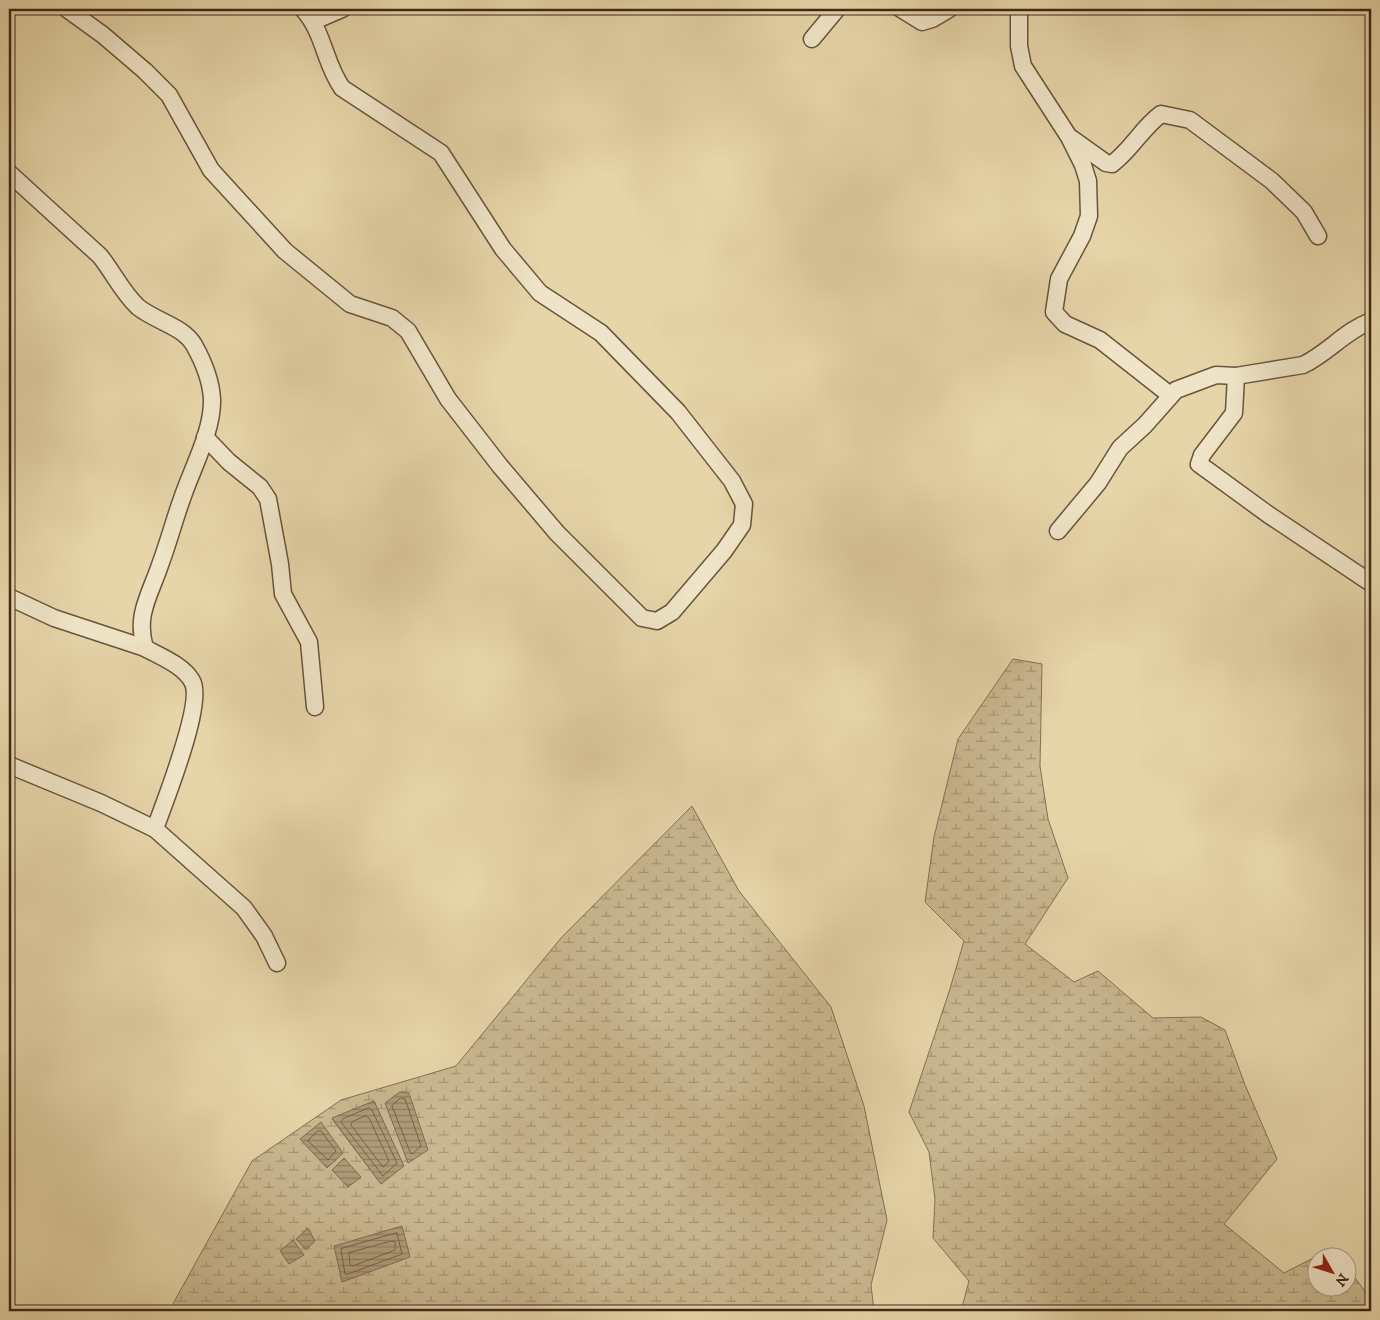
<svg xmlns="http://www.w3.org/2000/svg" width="1380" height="1320" viewBox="0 0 1380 1320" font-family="'IM FELL DW Pica',serif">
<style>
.wetland{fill:url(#wetland-marsh);stroke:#857055;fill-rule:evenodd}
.water{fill:url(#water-rules);stroke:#826d52}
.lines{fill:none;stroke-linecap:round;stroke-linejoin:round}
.shore{stroke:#776248;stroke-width:1}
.street-casing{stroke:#6a543d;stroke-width:19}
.street{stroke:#efe4c7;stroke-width:16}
</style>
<defs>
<pattern id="wetland-marsh" width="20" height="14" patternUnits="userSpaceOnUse" patternTransform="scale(1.25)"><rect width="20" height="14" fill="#cab891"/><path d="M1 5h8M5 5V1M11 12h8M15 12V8" fill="none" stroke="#a59676"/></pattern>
<pattern id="water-rules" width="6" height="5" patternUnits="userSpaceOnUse" patternTransform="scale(1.25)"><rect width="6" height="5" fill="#ae9b78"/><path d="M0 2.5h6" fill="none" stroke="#8f7e62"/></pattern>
</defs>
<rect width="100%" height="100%" fill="#e6d5a9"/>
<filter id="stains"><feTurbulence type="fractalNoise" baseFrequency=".004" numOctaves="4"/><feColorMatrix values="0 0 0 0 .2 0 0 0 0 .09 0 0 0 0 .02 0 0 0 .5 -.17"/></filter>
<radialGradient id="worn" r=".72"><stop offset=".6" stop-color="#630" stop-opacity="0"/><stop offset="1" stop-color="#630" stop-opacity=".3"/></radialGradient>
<g class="wetland">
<polygon points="1013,659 1042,664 1040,766 1048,819 1068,878 1025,944 1074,982 1098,971 1153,1018 1201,1017 1225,1030 1245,1085 1277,1159 1224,1224 1284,1273 1333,1248 1340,1257 1318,1258 1318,1288 1348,1288 1348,1268 1371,1300 1371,1311 961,1311 969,1281 933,1238 935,1199 929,1152 909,1112 949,992 964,941 925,902 934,837 958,739"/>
<path d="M692 806 739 891 831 1007 864 1106 887 1220 871 1285 874 1311H169L252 1161 341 1100 456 1066 561 938ZM374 1101 403 1166 381 1184 332 1119Z"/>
</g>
<g class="water">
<polygon points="400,1092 409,1093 428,1150 408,1163 385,1103"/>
<polygon points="374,1101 404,1166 381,1184 332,1118"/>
<polygon points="321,1122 343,1153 327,1168 300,1139"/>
<polygon points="344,1158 361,1177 348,1187 332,1170"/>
<polygon points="402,1226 410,1257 342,1282 334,1246"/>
<polygon points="308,1228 315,1241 306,1250 296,1239"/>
<polygon points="293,1240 304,1255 289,1264 280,1251"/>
</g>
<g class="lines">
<g class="shore">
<polygon points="401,1098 405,1099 421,1146 412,1154 410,1152 392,1106"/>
<polygon points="369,1108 372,1110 397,1163 383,1176 341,1122 343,1119"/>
<polygon points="366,1116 369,1118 389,1161 384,1167 382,1166 351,1125 352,1122"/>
<polygon points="318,1131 321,1131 336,1151 328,1160 308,1141"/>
<polygon points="397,1233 402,1254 348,1274 345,1274 341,1249"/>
<polygon points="392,1241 395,1242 395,1250 353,1266 350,1265 349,1253"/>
</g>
<defs>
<g id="street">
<path d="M67 9 103 35 145 71 169 95 211 170 285 251 350 304 392 318 408 331 448 399 500 466 557 533 642 618 657 621 672 612 724 551 742 525 744 504 732 481 678 412 601 333 540 293 503 249 441 153 342 88C324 62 324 32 303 9"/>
<polyline points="901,9 922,22 932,19 949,9"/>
<polyline points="1019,9 1019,46 1023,66 1069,137 1083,165 1088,181 1089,216 1082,236 1059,279 1054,312 1065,324 1100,340 1170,395"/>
<polyline points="314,21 342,9"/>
<polyline points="812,39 837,9"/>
<path d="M1071 138 1106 163 1112 164C1131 150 1142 128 1161 114L1190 120 1272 181 1304 212 1318 236"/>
<path d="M9 173 100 256C113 272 122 292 138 307 155 321 183 326 194 345 203 361 211 381 212 399 213 429 194 465 184 493 175 517 169 541 160 565 150 595 135 615 145 648 161 657 183 665 192 681 205 702 164 803 155 829"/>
<polyline points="1236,376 1234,413 1202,455 1199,464 1269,515 1371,583"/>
<polyline points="205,437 229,462 260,487 268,499 280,564 283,594 309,642 315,707"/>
<path d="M1058 531 1098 483 1120 448 1145 425 1176 390 1216 375 1236 376 1303 365C1328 353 1345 331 1371 321"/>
<polyline points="9,597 54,618 145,648"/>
<polyline points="9,765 101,803 155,829 244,908 264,936 277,963"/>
</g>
</defs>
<use href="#street" class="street-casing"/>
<use href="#street" class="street"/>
</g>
<rect width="1380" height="1320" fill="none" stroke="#e6d5a9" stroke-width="30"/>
<rect x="10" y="10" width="1360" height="1300" fill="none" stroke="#402919" stroke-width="2.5"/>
<rect x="15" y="15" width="1350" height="1290" fill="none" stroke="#402919"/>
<g transform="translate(1332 1272) rotate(129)"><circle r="24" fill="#efe4c7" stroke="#a99981"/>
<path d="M0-4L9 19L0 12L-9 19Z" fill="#8f2418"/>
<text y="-8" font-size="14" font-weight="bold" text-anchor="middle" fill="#402919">N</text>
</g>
<rect width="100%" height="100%" filter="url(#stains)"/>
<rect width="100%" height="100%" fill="url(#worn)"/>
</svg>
